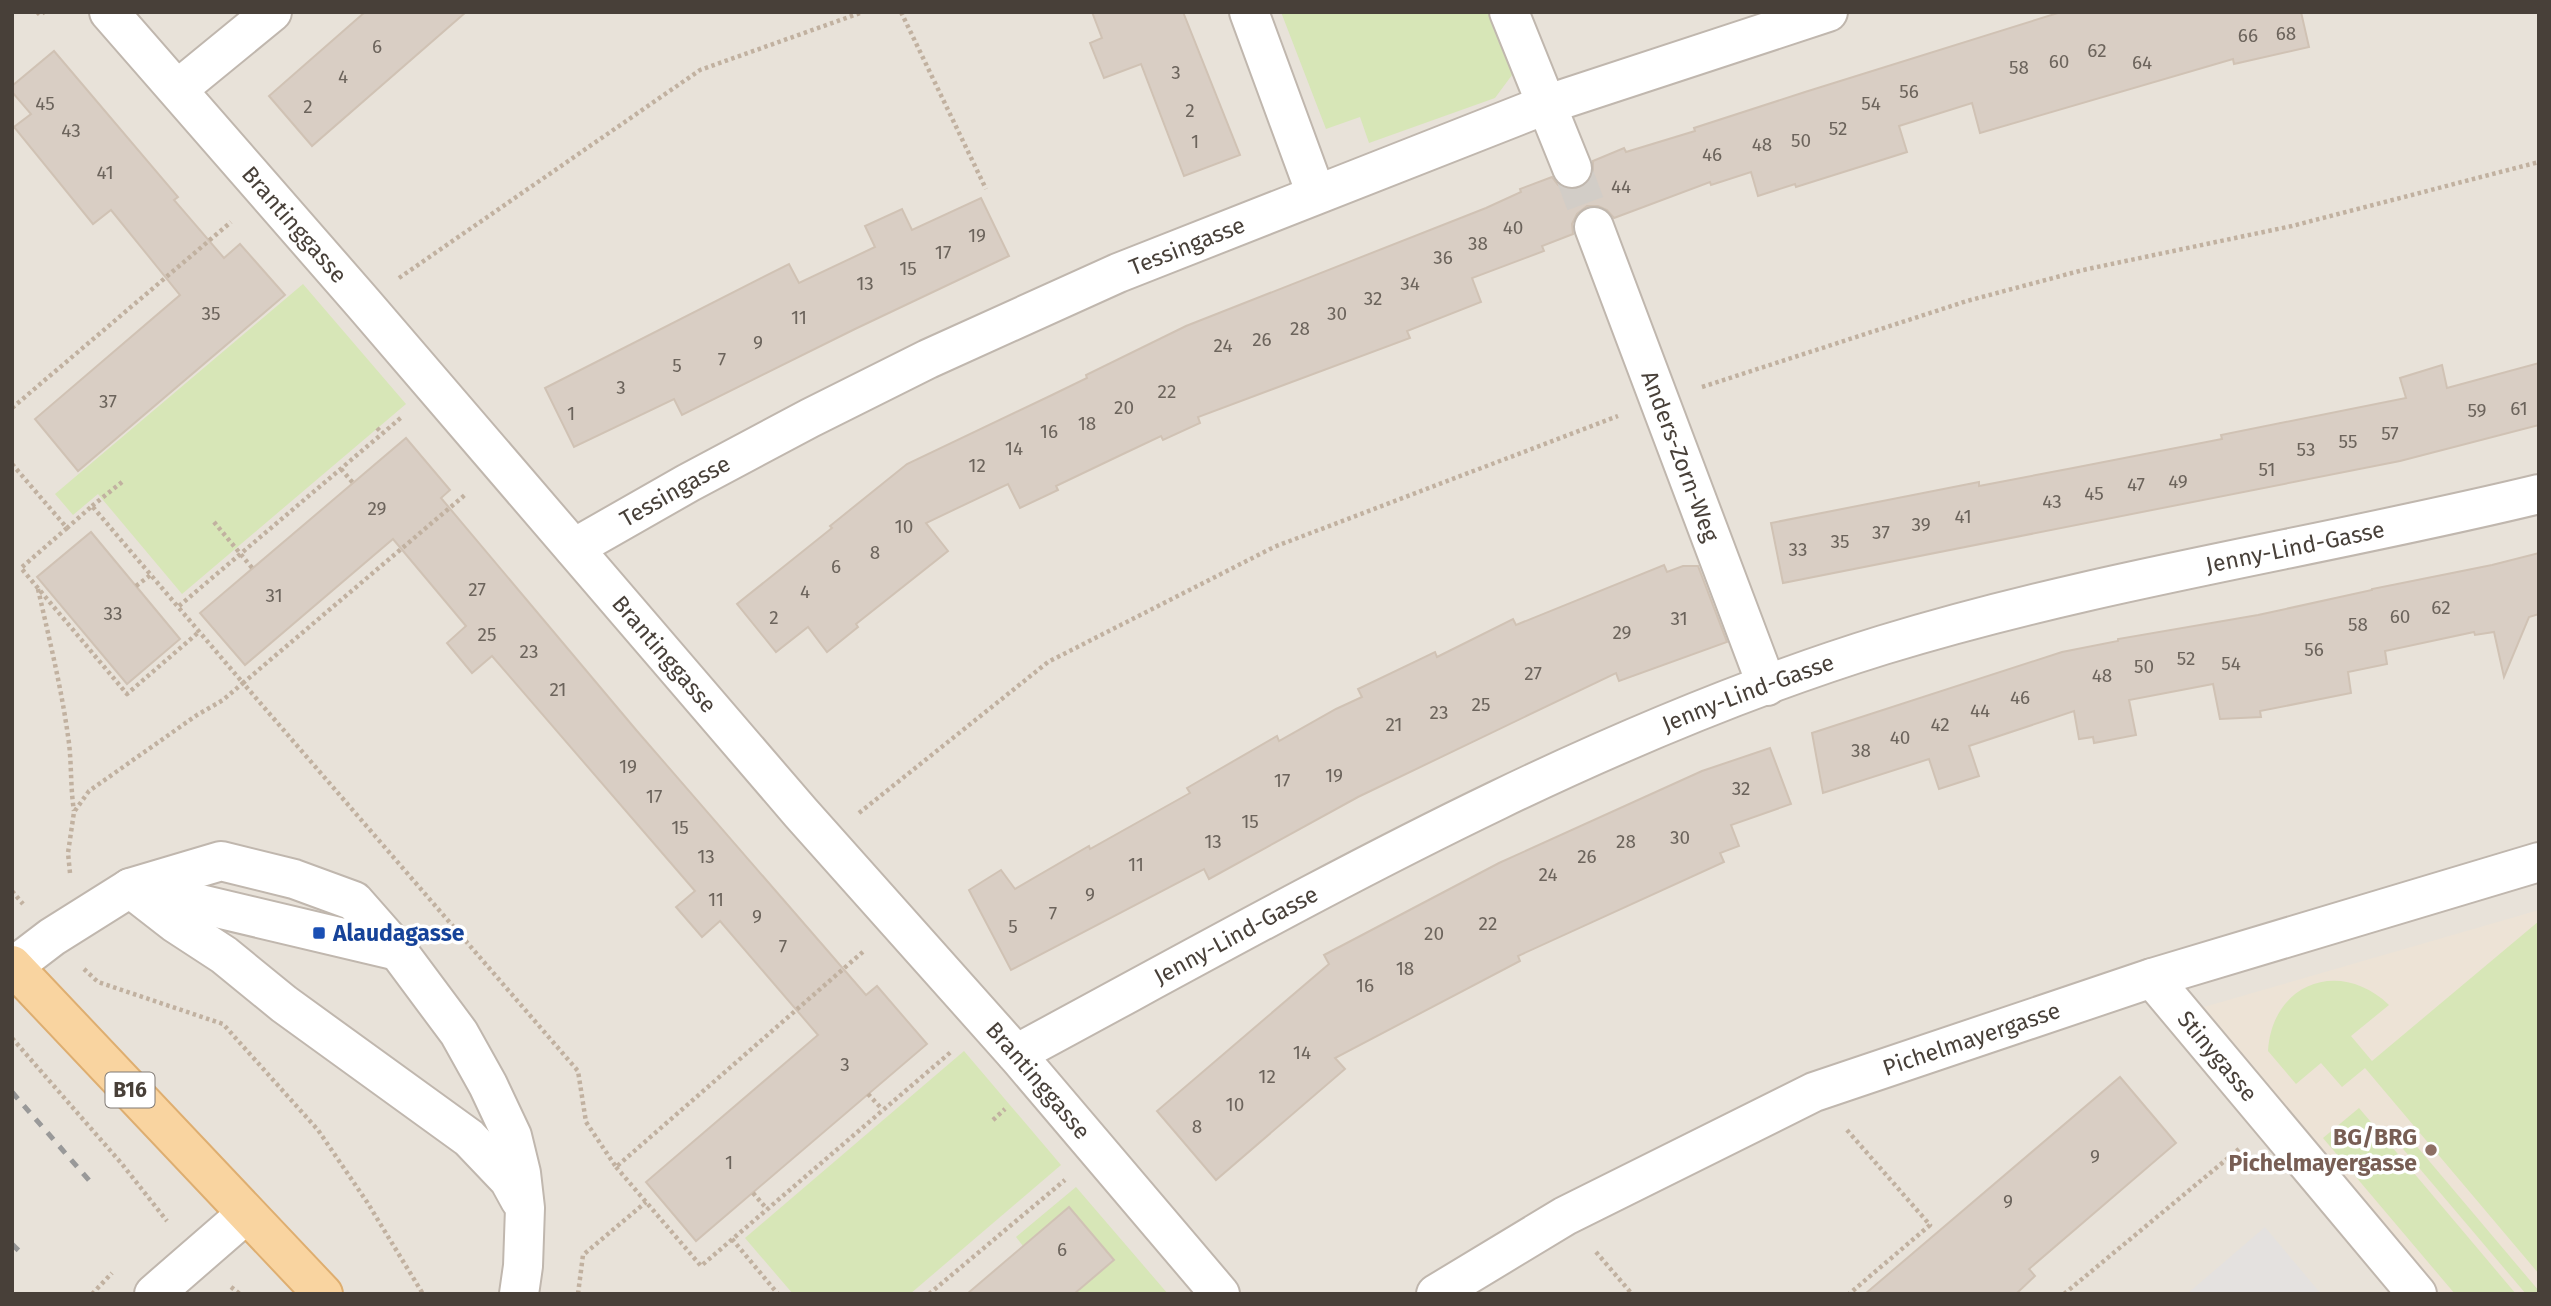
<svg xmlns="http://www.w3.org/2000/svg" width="2551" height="1306" viewBox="0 0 2551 1306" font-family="'Fira Sans',sans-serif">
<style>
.residential{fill:#e8e2d9}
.education{fill:#ede3d6}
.green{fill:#d7e6b7}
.parking{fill:#e4e1df}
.building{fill:#d9cec4;stroke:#d0c2b4;stroke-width:2}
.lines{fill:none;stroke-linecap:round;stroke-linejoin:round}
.minor-tunnel{stroke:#d2cdc7;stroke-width:38;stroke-dasharray:38 19;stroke-linecap:butt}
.minor-casing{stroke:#c0b7ae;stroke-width:42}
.major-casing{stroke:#deae70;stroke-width:42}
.path{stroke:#c1b1a0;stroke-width:4.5;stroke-dasharray:3.5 3.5;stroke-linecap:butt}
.minor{stroke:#fff;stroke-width:38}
.major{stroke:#f9d4a0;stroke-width:38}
.rail{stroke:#999;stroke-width:5;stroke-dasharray:9 9;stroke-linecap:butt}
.transit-dot{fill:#1a4fb4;stroke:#fff;stroke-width:2.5}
.education-dot{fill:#8d6e63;stroke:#fff;stroke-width:2.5}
.labels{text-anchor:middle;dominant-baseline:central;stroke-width:7;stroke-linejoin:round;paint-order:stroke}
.number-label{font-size:19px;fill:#6c645c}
.shield{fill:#fff;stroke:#7f7974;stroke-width:2}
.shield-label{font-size:21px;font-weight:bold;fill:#484039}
.street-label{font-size:23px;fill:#484039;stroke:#fff}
.transit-label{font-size:23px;font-weight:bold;fill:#164399;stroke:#fff;text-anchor:start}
.education-label{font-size:23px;font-weight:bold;fill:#785e54;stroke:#fff;text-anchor:end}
</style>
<rect width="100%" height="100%" fill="#f5f0eb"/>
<rect class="residential" x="12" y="12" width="2527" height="1282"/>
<polygon class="education" points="2539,910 2539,1294 2442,1294 2204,1007"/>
<g class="green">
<polygon points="1281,12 1491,12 1511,65 1512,75 1495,98 1369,143 1360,117 1326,129"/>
<polygon points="303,284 406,404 182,594 98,494 73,515 55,494"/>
<path d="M2539 921V1274L2365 1068 2342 1087 2321 1063 2296 1084 2268 1051C2272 983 2340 958 2389 1005L2351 1036 2372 1061Z"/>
<polygon points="964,1051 1061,1165 910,1294 793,1294 745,1238"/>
<polygon points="2359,1108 2516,1294 2455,1294 2323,1138"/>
<polygon points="2408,1136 2539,1291 2539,1294 2526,1294 2398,1143"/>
<polygon points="1076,1187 1168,1294 1074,1294 1114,1260 1069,1207 1023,1246 1016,1237"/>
</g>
<polygon class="parking" points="2265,1227 2321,1294 2187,1294"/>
<g class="building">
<polygon points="365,12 466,12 312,146 269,96"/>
<polygon points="1092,12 1183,12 1240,155 1184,176 1141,64 1104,78 1090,43 1102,38"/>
<polygon points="2061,12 2301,12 2309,47 2234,64 2233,59 1980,133 1972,103 1899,126 1907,152 1796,187 1795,184 1758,196 1751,172 1711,185 1710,182 1614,218 1607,210 1598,206 1587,206 1577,214 1572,224 1573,234 1542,246 1544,251 1472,278 1481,302 1407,331 1410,338 1198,417 1200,423 1163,440 1161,436 1123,454 1056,486 1058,490 1020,508 1008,484 926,523 948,551 856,624 858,627 827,652 808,627 776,652 737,604 832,528 830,526 907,464 1052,395 1087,378 1086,375 1186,326 1486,208 1521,192 1520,189 1552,177 1558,185 1568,189 1581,188 1590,181 1593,172 1593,161 1624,148 1626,152 1695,131 1694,128 1805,92"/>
<polygon points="54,51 178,197 174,200 224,258 240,244 285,295 78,471 35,419 180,295 111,210 93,224 14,127 31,114 12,92 12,86"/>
<polygon points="981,198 1009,256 855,329 682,415 674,399 574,447 545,388 789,264 799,283 875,247 865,226 902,209 912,230"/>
<polygon points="2539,363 2539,425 2400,461 1783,583 1771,523 1979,482 1979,486 2073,468 2222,439 2221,435 2406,398 2400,378 2442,365 2447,388"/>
<polygon points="406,438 450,490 441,498 637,731 866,995 877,986 927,1044 696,1241 646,1182 818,1035 720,921 702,937 676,907 695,891 492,656 472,673 447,643 466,626 393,539 245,665 200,613"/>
<polygon points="91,532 180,639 127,684 37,577"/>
<polygon points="2539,553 2539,614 2529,617 2504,677 2494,632 2475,635 2474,632 2385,651 2387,664 2348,672 2351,693 2260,711 2261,717 2220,719 2213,684 2129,700 2136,735 2094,743 2093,737 2079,739 2074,711 1969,746 1979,776 1939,789 1929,759 1823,793 1812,733 2062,652 2118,641 2118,639 2258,615 2372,590 2372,589 2492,565"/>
<polygon points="1664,565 1667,572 1683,566 1698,566 1727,642 1619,681 1616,673 1358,797 1209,879 1204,869 1011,970 969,890 1001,870 1015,889 1089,846 1090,849 1190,793 1187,788 1277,736 1279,741 1336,709 1362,697 1358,689 1435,652 1437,657 1513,619 1516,625"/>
<polygon points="1770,748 1791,804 1731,825 1739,846 1720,853 1724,862 1518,956 1520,961 1335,1058 1345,1069 1216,1180 1157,1111 1329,964 1324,955 1499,863 1702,771"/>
<polygon points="2120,1077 2176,1143 2029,1269 2035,1276 2016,1294 1865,1294"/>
<polygon points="1069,1207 1114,1260 1074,1294 967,1294"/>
</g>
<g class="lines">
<polyline class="minor-tunnel" points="1572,168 1594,227"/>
<defs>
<g id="minor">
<path id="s1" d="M109 12 363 303 801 813 1016 1054 1220 1294"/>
<polyline points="1249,12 1316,194"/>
<polyline points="1509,12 1572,168"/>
<polyline points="178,89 272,12"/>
<path id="s2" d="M1594 227 1767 686"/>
<path id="s3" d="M574 548 688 483 810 418 928 359 1118 273 1545 105 1828 12"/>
<polyline points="130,888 175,923 224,955 284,1004 469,1138 509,1180 520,1200"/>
<polyline points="145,891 398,951"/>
<polyline points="14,966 52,937 130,888 221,861 294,879 354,901 398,951 459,1033 488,1085 512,1136 521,1173 525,1208 523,1266 519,1294"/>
<path id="s4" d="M2152 978 2417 1294"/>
<path id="s5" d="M1016 1054C1297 903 1576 740 1883 645 2098 579 2321 547 2539 494"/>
<polyline points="154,1294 246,1214"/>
<path id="s6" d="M1436 1294 1565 1216 1814 1092 2152 978 2539 862"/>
</g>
<polyline id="major" points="12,965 323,1294"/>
</defs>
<use href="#minor" class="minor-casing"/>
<use href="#major" class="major-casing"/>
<g class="path">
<polyline points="37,12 40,15 44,12"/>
<polyline points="901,12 986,189"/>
<polyline points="399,278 700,70 863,12"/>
<polyline points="1702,387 1967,301 2083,270 2292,226 2539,162"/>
<polyline points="12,408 231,222"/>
<polyline points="377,428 382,433"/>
<polyline points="12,464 67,528 92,506 243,683 466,494"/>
<polyline points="341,469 353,483"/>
<polyline points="92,506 122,482"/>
<polyline points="214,522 253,569"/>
<polyline points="67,528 21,568 127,694 200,631"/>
<polyline points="136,586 152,574"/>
<path d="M38 589C49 638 61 686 68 736 72 761 70 786 74 811"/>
<polyline points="179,606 403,416"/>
<polyline points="859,813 1048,662 1274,547 1618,416"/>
<polyline points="70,873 68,853 74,812 89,791 197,715 223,700 243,683 578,1071 586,1122 616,1167 865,950"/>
<polyline points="12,891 23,904"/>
<polyline points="84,969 98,982 223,1024 318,1130 367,1202 423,1294"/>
<polyline points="12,1038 122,1164 167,1221"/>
<polyline points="868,1094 882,1109"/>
<polyline points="993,1120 1005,1109"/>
<polyline points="1847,1130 1930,1225 1849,1294"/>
<polyline points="616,1167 701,1266 952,1051"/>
<polyline points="753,1193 767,1209"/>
<polyline points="732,1239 778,1294"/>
<polyline points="1596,1252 1632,1294"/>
<polyline points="231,1287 240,1294"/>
<polyline points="92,1294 112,1273"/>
<polyline points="578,1294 583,1255 646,1202"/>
<polyline points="929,1294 1065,1180"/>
<polyline points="2064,1294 2239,1149"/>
</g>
<use href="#minor" class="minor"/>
<use href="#major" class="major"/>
<g class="rail">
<polyline points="12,1092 94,1186"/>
<polyline points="12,1244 20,1252"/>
</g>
</g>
<rect class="transit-dot" x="312" y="926" width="14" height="14" rx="3.5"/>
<circle class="education-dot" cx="2431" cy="1150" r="7"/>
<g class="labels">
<g class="number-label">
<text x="2286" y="33">68</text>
<text x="2248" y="35">66</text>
<text x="377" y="46">6</text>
<text x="2097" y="50">62</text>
<text x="2059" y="61">60</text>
<text x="2142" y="62">64</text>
<text x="2019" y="67">58</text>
<text x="1176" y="72">3</text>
<text x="343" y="76">4</text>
<text x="1909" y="91">56</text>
<text x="45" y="103">45</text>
<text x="1871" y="103">54</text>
<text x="308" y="106">2</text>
<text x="1190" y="110">2</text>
<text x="1838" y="128">52</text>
<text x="71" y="130">43</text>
<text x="1801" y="140">50</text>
<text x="1195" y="141">1</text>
<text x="1762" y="144">48</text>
<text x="1712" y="154">46</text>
<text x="105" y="172">41</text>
<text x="1621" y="186">44</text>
<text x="1513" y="227">40</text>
<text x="977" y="235">19</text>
<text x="1478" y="243">38</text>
<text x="943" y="252">17</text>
<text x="1443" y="257">36</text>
<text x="908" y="268">15</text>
<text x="865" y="283">13</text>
<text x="1410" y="283">34</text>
<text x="1373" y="298">32</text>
<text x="211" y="313">35</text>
<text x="1337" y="313">30</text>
<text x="799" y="317">11</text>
<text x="1300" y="328">28</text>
<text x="1262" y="339">26</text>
<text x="758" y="342">9</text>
<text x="1223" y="345">24</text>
<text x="722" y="359">7</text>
<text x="677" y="365">5</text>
<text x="621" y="387">3</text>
<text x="1167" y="391">22</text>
<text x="108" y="401">37</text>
<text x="1124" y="407">20</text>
<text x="2519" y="408">61</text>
<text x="2477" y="410">59</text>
<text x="571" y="413">1</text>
<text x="1087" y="423">18</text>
<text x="1049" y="431">16</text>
<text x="2390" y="433">57</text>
<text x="2348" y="441">55</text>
<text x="1014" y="448">14</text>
<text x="2306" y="449">53</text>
<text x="977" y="465">12</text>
<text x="2267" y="469">51</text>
<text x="2178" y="481">49</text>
<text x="2136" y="484">47</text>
<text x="2094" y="493">45</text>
<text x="2052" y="501">43</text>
<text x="377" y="508">29</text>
<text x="1963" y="516">41</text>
<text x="1921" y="524">39</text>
<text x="904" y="526">10</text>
<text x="1881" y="532">37</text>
<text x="1840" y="541">35</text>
<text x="1798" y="549">33</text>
<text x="875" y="552">8</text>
<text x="836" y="566">6</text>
<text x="477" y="589">27</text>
<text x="805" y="591">4</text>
<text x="274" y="595">31</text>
<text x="2441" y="607">62</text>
<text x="113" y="613">33</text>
<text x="2400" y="616">60</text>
<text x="774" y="617">2</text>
<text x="1679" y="618">31</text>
<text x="2358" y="624">58</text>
<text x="1622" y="632">29</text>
<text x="487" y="634">25</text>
<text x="2314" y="649">56</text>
<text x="529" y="651">23</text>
<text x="2186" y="658">52</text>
<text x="2231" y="663">54</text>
<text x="2144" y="666">50</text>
<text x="1533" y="673">27</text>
<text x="2102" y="675">48</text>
<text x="558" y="689">21</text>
<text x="2020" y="697">46</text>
<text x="1481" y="704">25</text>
<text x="1980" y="710">44</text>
<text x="1439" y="712">23</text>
<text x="1394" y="724">21</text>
<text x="1940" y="724">42</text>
<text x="1900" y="737">40</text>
<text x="1861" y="750">38</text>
<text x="628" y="766">19</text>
<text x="1334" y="775">19</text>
<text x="1282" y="780">17</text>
<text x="1741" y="788">32</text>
<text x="654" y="796">17</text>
<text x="1250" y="821">15</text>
<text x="680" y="827">15</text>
<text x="1680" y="837">30</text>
<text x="1213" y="841">13</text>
<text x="1626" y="841">28</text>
<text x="706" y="856">13</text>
<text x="1587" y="856">26</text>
<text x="1136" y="864">11</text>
<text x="1548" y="874">24</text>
<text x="1090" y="894">9</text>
<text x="716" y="899">11</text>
<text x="1053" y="913">7</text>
<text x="757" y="916">9</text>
<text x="1488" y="923">22</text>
<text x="1013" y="926">5</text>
<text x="1434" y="933">20</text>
<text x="783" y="946">7</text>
<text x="1405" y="968">18</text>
<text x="1365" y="985">16</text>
<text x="1302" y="1052">14</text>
<text x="845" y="1064">3</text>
<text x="1267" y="1076">12</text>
<text x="1235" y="1104">10</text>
<text x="1197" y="1126">8</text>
<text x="2095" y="1156">9</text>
<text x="729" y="1162">1</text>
<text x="2008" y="1201">9</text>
<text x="1062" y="1249">6</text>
</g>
<rect class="shield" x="105.5" y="1072.5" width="49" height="35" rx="5"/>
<g class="shield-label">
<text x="130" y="1090">B16</text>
</g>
<g class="street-label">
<text stroke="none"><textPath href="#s1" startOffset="282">Brantinggasse</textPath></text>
<text stroke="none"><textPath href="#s3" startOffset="684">Tessingasse</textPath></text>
<text stroke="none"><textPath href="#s2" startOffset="245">Anders-Zorn-Weg</textPath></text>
<text stroke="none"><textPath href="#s3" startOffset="116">Tessingasse</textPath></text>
<text stroke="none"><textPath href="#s5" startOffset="1384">Jenny-Lind-Gasse</textPath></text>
<text stroke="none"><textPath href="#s1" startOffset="849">Brantinggasse</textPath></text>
<text stroke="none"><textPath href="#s5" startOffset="817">Jenny-Lind-Gasse</textPath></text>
<text stroke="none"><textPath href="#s5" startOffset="250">Jenny-Lind-Gasse</textPath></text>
<text stroke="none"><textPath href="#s6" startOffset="595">Pichelmayergasse</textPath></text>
<text stroke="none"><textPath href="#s4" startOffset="102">Stinygasse</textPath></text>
<text stroke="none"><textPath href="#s1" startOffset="1416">Brantinggasse</textPath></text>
</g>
<g class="transit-label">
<text x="333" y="933">Alaudagasse</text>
</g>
<g class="education-label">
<text x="2417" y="1137">BG/BRG<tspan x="2417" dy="26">Pichelmayergasse</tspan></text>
</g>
</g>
<rect width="2551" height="1306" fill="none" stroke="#484039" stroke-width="28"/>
</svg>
